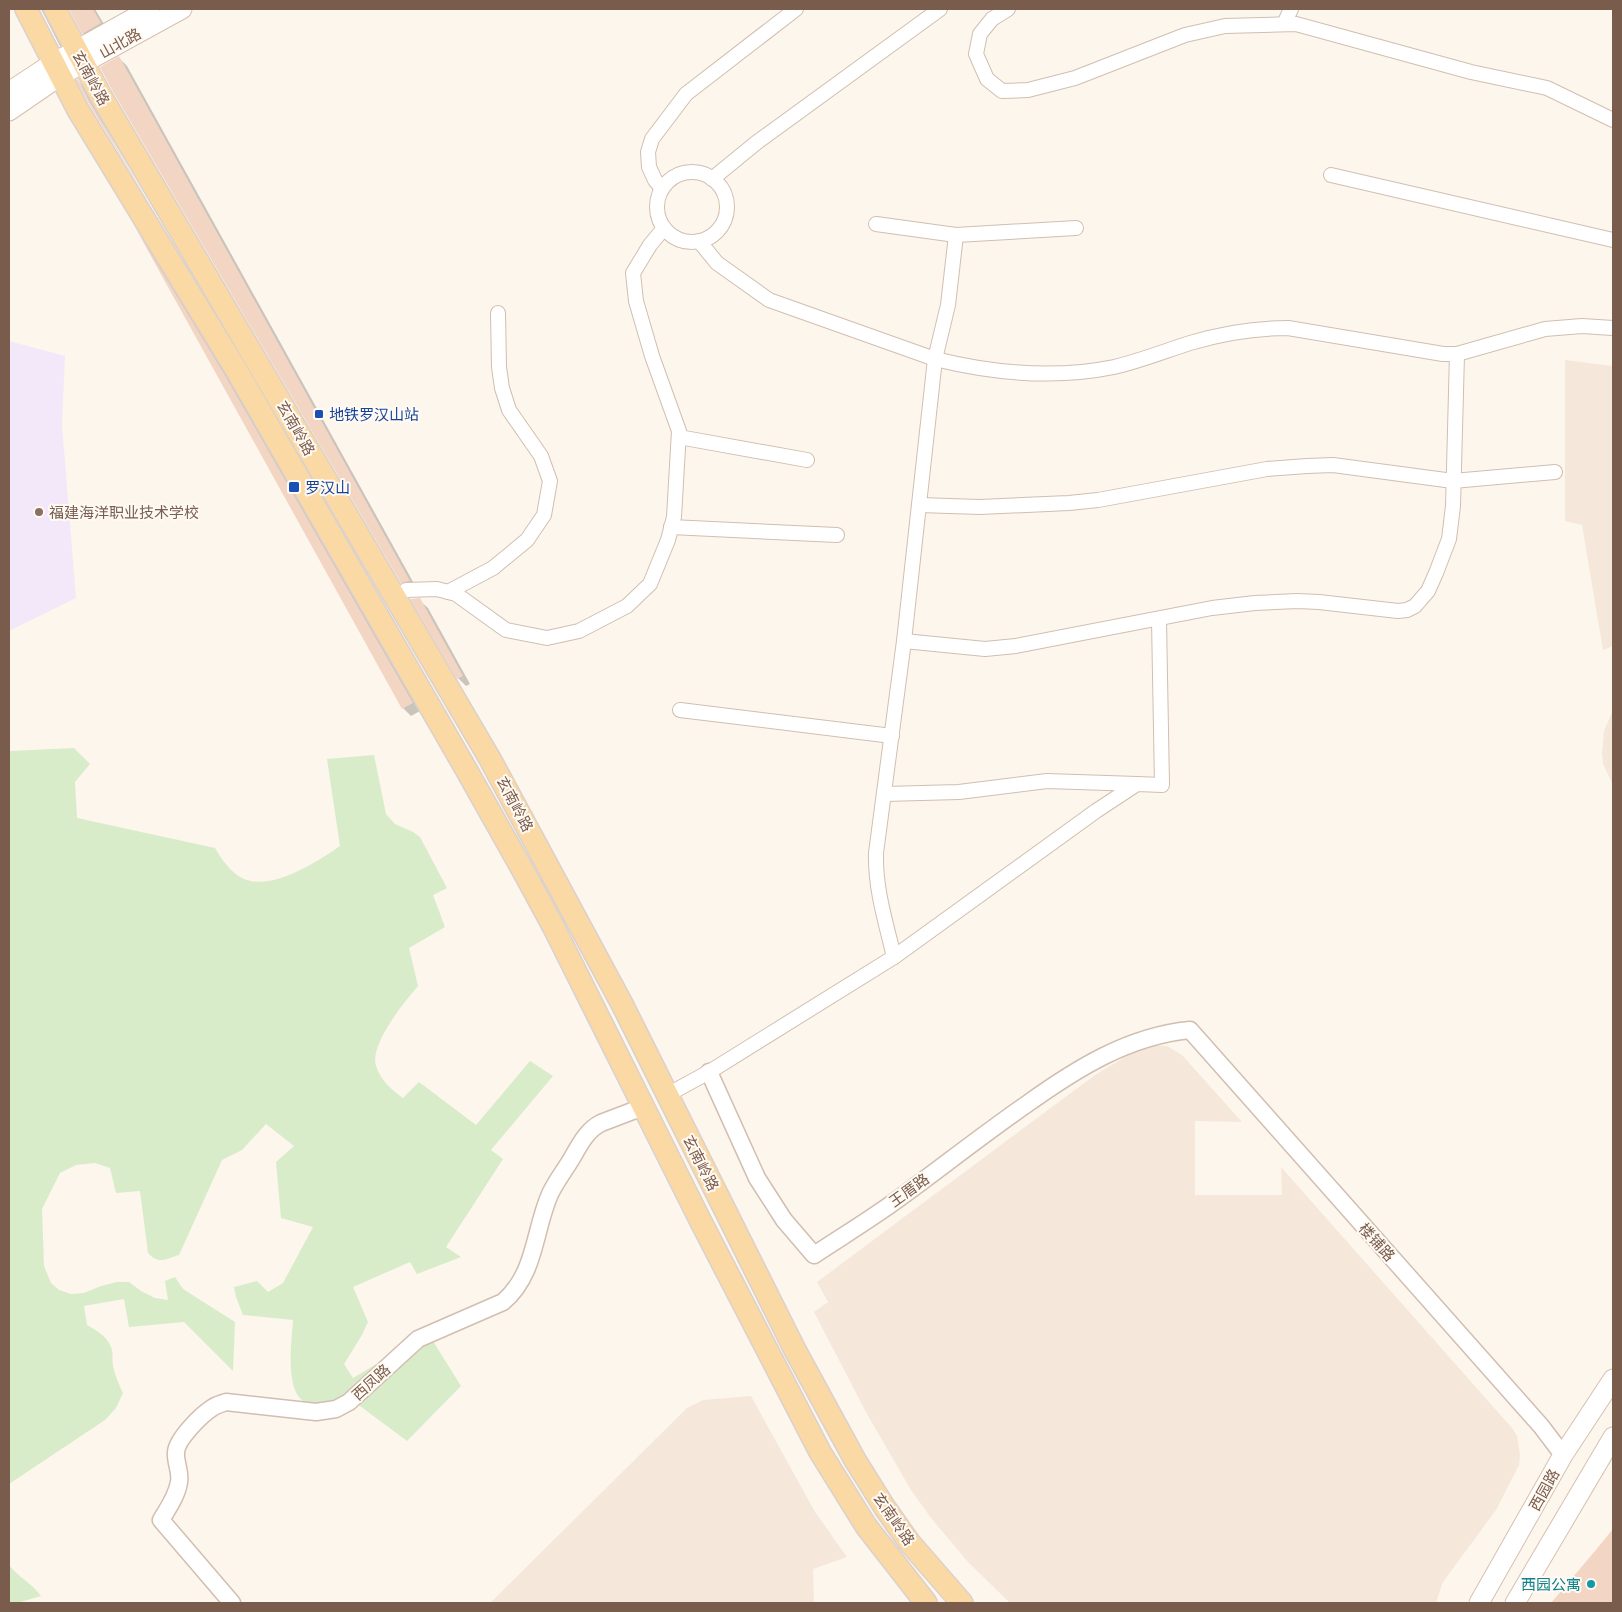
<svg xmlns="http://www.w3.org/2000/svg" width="1622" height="1612" viewBox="0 0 1622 1612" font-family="Inter,'Noto Sans SC',sans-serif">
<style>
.residential{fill:#f5e8da}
.education{fill:#f3e8fa}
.green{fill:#d8ecc9}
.shadow{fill:#0003}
.building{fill:#f3d5c3}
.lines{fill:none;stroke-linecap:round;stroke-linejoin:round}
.minor-casing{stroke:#d1beb0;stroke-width:16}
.tertiary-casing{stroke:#d1beb0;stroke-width:19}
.secondary-casing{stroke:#d6c0b0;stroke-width:21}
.primary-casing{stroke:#dad1cd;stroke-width:24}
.minor{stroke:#fff;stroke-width:14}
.tertiary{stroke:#fff;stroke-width:16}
.secondary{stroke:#fff;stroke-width:19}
.primary{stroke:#fbd9a5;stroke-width:21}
.transit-dot{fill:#1a4fb4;stroke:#fffaf3;stroke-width:2}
.education-dot{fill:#8d6e63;stroke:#fffaf3;stroke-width:2}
.culture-dot{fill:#0f9aa8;stroke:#fffaf3;stroke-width:2}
.labels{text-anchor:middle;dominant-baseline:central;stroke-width:4;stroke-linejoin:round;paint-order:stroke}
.street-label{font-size:15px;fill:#7a5c4d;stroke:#fffaf3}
.transit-label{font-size:15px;fill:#164399;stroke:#fffaf3;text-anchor:start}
.education-label{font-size:15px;fill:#785e54;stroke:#fffaf3;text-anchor:start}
.culture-label{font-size:15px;fill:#0d838f;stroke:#fffaf3;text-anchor:end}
</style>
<rect width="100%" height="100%" fill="#fdf6ec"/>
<g class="residential">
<polygon points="1565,360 1613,366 1613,646 1603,650 1582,525 1565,521"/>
<polygon points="1613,710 1613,785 1603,764 1602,753 1604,731"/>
<polygon points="1152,1045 1167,1046 1182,1055 1242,1122 1195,1121 1195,1195 1282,1195 1281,1167 1512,1428 1517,1436 1520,1454 1519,1465 1496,1510 1443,1582 1436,1603 1010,1603 968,1562 931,1518 911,1490 867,1414 814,1312 828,1302 817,1282 1095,1075 1137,1050"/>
<polygon points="751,1396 815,1512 847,1557 813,1569 814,1603 490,1603 687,1408 703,1400"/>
</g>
<polygon class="education" points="9,341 65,356 62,425 76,598 9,631"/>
<g class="green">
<path d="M9 748 10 751 74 748 90 764 75 782 77 818 215 848C222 860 231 873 244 879 272 891 317 862 340 846L327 759 374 755 386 814 395 824 413 832 420 837 447 888 433 895 445 927 409 948 418 986C405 1001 369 1045 376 1066 381 1081 391 1089 403 1098L419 1082 476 1125 530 1061 553 1076 491 1150 503 1159 446 1247 461 1257 417 1274 410 1262 353 1287 368 1322 362 1335 344 1364 353 1378 428 1333 461 1386 407 1441 352 1400C339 1401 325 1405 313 1404 282 1403 292 1340 293 1320L243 1315 236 1297 234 1287 257 1281 268 1292 283 1283 313 1227 281 1218 276 1162 294 1146 266 1124 242 1150 222 1160 179 1255C165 1259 159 1265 148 1253L140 1191 116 1193 110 1168 95 1163 76 1165 60 1173 42 1209 44 1266 51 1283 59 1290 71 1294 84 1293 101 1286 117 1282H129L141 1291 155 1298 168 1300 165 1281 175 1277 183 1289 235 1322 233 1371 184 1322 129 1327 124 1299 84 1306 87 1325C97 1331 109 1337 112 1350 113 1356 112 1361 113 1366 115 1376 119 1385 123 1393L116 1408 105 1420 9 1484Z"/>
<path d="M9 1565C18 1577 32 1583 41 1596L17 1603H9Z"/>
</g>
<g class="shadow">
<polygon points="41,9 54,9 50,18 64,49 60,46"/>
<polygon points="70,9 95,9 108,31 91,41 83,33"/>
<polygon points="119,58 127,66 417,589 410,590 402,582"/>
<polygon points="79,82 85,88 152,204 90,103"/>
<polygon points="137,229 234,387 420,711 411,716 403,708"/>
<polygon points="419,600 428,608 470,684 466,686 458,678"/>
<polygon points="1613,1531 1613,1603 1553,1603"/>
</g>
<g class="building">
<polygon points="69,9 93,9 101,23 82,34"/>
<polygon points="119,56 410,581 401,583 112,90 100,67"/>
<polygon points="78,79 90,102 149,203 89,104 76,80"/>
<polygon points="132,222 226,377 413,703 402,709"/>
<polygon points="420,598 463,676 457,679 410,599"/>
<polygon points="1613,1529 1613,1603 1551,1603 1595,1551"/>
</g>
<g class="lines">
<defs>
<g id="minor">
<polyline points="1008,9 992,19 980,34 976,54 987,79 1002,91 1028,90 1075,78 1185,35 1225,26 1296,24 1471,72 1547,88 1613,120"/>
<polyline points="1284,24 1291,9"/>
<circle cx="692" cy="207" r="35"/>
<polyline points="1331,175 1613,240"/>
<polyline points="712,179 756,143 940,9"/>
<polyline points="662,189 655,180 649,167 648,152 652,139 686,94 796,9"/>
<polyline points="876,224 956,235 1076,228"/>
<path d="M699 241 717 263 769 300 935 359C992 373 1056 379 1114 367 1140 361 1165 351 1190 343 1223 333 1255 328 1288 328L1443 354H1457L1545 329 1582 326 1613 328"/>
<polyline points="679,437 807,460"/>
<polyline points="919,505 980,507 1069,503 1098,500 1267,469 1307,466 1333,465 1453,481 1555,472"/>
<polyline points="671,527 837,535"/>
<polyline points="406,590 437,589 456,594 506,630 547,638 579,631 627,606 650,584 668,540 674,517 679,431 652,356 636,301 633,273 650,245 664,228"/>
<polyline points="448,592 493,568 527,540 544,515 550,481 541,456 509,410 502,388 499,367 498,313"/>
<polyline points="904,641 985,649 1016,646 1212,608 1255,603 1297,601 1319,602 1398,611 1407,610 1415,606 1428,591 1436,573 1449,539 1453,506 1457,354"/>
<polyline points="680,710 892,736"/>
<polyline points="884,794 959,792 1047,781 1137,784"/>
<path d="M894 957C886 923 875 889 876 853L904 641 935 359 948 305 956 235"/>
<polyline points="667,1095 709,1072 894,957 1096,811 1137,784 1162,785 1159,620"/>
</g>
<g id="tertiary">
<path d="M709 1072 757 1178 784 1220 814 1255C844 1235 876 1216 905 1194 946 1164 985 1133 1027 1104 1076 1069 1128 1036 1190 1030L1541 1426 1563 1455"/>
<path d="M232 1603 161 1520C168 1508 177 1496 179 1482 181 1472 175 1462 176 1452 177 1439 201 1415 212 1408 216 1405 221 1404 226 1402L316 1412 336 1409 349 1402 418 1339 503 1302C536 1274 534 1230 550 1194 556 1181 565 1170 572 1158 580 1144 587 1130 601 1123L643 1107"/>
</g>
<g id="secondary">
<polyline points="9,92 53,63 150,9"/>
<polyline points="9,111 60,76 182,9"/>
<polyline points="1479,1603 1563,1455 1613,1379"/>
<polyline points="1515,1603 1613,1437"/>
</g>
<g id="primary">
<polyline points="26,9 78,110 237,371 467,771 526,876 553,926 700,1220 820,1452 866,1526 926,1603"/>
<polyline points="55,9 101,96 490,759 622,1004 795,1350 855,1460 885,1508 909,1542 962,1603"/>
</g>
</defs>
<use href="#minor" class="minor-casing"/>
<use href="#tertiary" class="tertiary-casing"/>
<use href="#secondary" class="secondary-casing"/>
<use href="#primary" class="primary-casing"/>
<use href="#minor" class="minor"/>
<use href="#tertiary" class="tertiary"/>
<use href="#secondary" class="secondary"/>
<use href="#primary" class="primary"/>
</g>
<g class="transit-dot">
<rect x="314" y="409" width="10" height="10" rx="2.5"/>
<rect x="288" y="481" width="12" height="12" rx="2.5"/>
</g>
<circle class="education-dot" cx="39" cy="512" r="5"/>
<circle class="culture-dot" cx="1591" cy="1584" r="5"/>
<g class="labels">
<g class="street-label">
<text transform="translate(120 43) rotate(-29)">山北路</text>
<text transform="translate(91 78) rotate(61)">玄南岭路</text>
<text transform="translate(296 428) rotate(60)">玄南岭路</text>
<text transform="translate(515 804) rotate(62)">玄南岭路</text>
<text transform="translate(701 1163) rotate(63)">玄南岭路</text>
<text transform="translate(909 1190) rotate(-36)">王厝路</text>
<text transform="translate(1377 1242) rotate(48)">楼铺路</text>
<text transform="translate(371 1382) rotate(-42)">西凤路</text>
<text transform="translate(1544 1490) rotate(-61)">西园路</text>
<text transform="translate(894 1519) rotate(55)">玄南岭路</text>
</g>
<g class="transit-label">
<text x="329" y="414">地铁罗汉山站</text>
<text x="305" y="487">罗汉山</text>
</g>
<g class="education-label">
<text x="49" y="512">福建海洋职业技术学校</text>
</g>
<g class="culture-label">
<text x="1581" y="1584">西园公寓</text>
</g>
</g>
<rect width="1622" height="1612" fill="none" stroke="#7a5c4d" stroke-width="20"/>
</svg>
